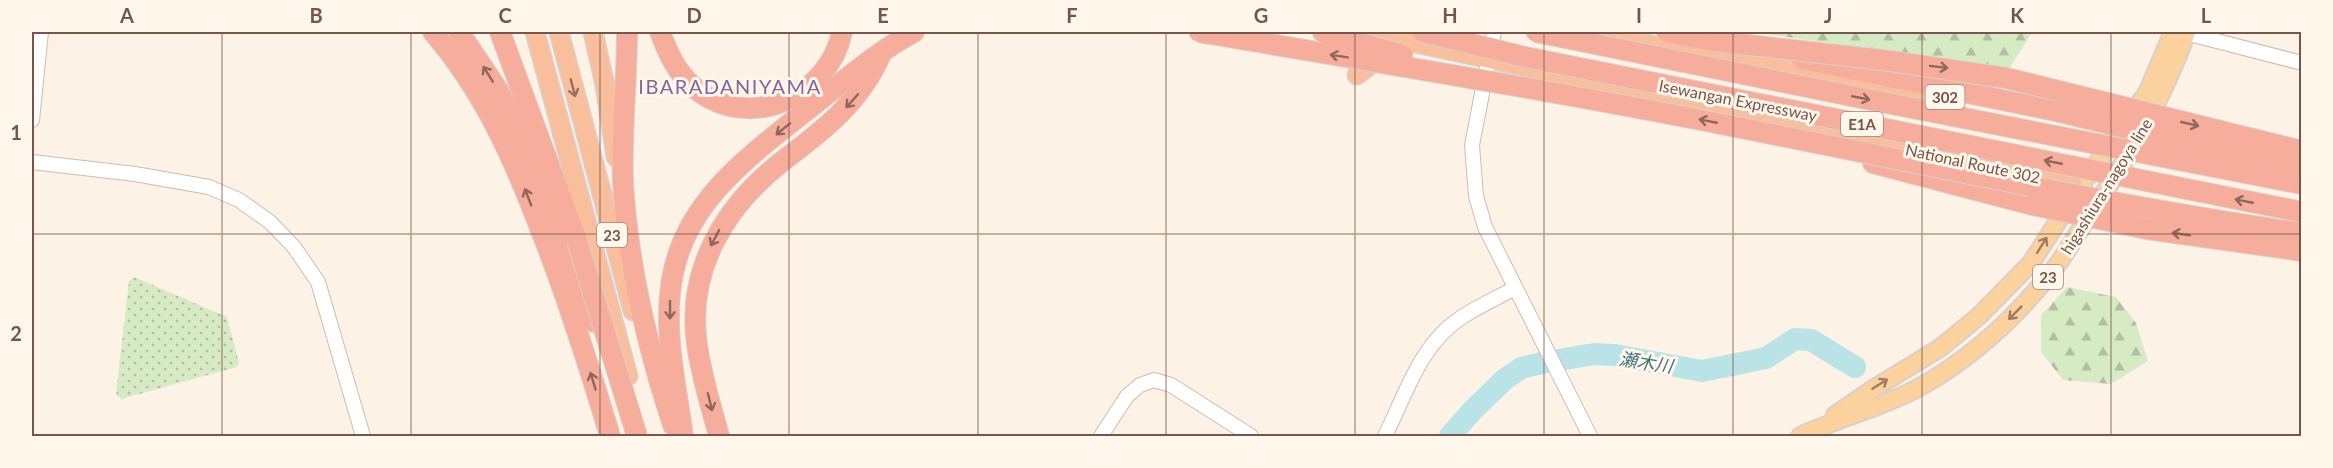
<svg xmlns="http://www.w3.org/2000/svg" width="2333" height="468" viewBox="0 0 2333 468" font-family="Lato,'Noto Sans JP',sans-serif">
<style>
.forest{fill:url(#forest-firs)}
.park{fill:url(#park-dots)}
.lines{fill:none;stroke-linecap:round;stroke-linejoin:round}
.river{stroke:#bae3e7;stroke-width:22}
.tertiary-casing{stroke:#d0bbae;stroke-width:16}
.primary-casing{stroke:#d9d0cc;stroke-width:20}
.trunk-casing{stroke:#d9d0cc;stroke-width:21}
.motorway-casing{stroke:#d9d0cc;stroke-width:22}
.tertiary{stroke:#fff;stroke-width:14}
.primary{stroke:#fbd19e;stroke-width:16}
.trunk{stroke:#f9bf9d;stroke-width:18}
.motorway{stroke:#f7ad9c;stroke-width:20}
.motorway-bridge-casing{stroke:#d9d0cc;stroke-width:22;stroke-linecap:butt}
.motorway-bridge{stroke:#f7ad9c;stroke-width:20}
.oneway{stroke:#90675a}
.oneway2{stroke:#97705f}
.oneway3{stroke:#9e7b63}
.grid{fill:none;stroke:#76564a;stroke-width:1.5;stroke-opacity:0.55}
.labels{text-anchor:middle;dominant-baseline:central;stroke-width:6;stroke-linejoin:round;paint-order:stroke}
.shield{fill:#fff6ec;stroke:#9f867b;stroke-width:1.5}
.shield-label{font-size:15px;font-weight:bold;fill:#76564a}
.street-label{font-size:16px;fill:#76564a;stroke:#fff6ec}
.water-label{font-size:18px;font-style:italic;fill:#3d767c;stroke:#fff6ec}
.quarter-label{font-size:20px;letter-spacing:1.5px;fill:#84669a;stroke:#fff6ec}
.neatline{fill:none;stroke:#76564a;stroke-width:2}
.grid-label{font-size:20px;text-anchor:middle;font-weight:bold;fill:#76564a}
</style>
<defs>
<pattern id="forest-firs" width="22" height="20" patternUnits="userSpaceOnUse" patternTransform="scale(1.5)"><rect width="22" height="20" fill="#d6eac4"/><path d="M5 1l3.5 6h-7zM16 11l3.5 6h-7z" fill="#b2c0a1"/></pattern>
<pattern id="park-dots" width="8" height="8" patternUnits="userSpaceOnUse" patternTransform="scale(1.5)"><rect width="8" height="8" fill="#d6eac4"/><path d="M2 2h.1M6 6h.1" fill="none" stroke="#b2c0a1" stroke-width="1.8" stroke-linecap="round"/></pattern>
</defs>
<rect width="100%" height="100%" fill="#fdf2e6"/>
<g class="forest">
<polygon points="1759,32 2032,32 2009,69 1759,33"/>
<polygon points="2067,287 2116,297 2136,323 2148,361 2111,384 2063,380 2041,352 2041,315"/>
</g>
<polygon class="park" points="134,277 227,317 239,363 237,367 121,399 116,394 129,281"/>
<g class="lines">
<polyline class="river" points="1450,436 1472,411 1505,379 1521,368 1542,363 1594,354 1615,355 1702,371 1766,358 1795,339 1811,340 1855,367"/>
<defs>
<g id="tertiary">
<polyline points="1494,32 1472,145 1476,196 1485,227 1590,436"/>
<polyline points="2182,32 2302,63"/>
<polyline points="32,120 41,32"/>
<polyline points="32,162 135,174 209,187 239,200 270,222 294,247 318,282 363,436"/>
<polyline points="1101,436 1127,396 1140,385 1154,380 1171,385 1251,436"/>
<path d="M1385 436C1406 394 1420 344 1462 317 1479 306 1497 298 1515 288"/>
</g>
<g id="primary">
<polyline points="1835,415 1873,389 1940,348 1979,316 2031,263 2080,187 2148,91 2173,32"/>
<path d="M1800 436C1838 418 1881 408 1918 388 1971 359 2017 316 2054 269 2068 251 2079 231 2091 212 2130 156 2164 96 2187 32"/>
</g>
<g id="trunk">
<polyline points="535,32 628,376"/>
<polyline points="559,32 633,311"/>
<polyline points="593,32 605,85 616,157"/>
<polyline points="1365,32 2073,185"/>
<polyline points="1587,32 1711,57 1939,96"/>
<polyline points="1357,75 1383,55"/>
</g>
<g id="motorway">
<path d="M433 32C483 90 513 157 540 228 567 296 589 366 610 436"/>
<polyline points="459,32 498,90 522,138 594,322"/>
<polyline points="500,32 577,241"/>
<path d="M627 32C627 82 621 133 623 183 628 266 647 346 673 425"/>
<path d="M660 32C668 53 677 74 696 89 750 133 829 96 842 32"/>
<polyline points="1667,32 1729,44"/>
<polyline points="1802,59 2056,111"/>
<polyline points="1873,163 2033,205"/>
<path d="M683 436C676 384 662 327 673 274 688 197 755 152 812 106 845 80 877 52 914 32"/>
<path d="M719 436C711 406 701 375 697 344 686 268 727 204 784 160 824 130 861 101 881 54"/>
</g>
</defs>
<use href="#tertiary" class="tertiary-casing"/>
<use href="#primary" class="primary-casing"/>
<use href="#trunk" class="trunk-casing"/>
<use href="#motorway" class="motorway-casing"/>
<use href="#tertiary" class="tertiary"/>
<use href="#primary" class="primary"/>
<use href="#trunk" class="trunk"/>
<use href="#motorway" class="motorway"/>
<defs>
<g id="motorway-bridge">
<path d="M1199 32C1376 62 1554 91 1731 126 1921 163 2110 206 2302 233"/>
<polyline points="1322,32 1403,55"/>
<polyline points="1423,32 1525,57 2302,212"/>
<polyline points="1536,32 1861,98 2302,184"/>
<polyline points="1714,41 1890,61 2006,78 2302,151"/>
<polyline points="2056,111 2302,171"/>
<polyline points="2033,205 2147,229 2302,251"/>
<polyline points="577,241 637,436"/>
</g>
</defs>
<use href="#motorway-bridge" class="motorway-bridge-casing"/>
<use href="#motorway-bridge" class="motorway-bridge"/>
</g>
<defs><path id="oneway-shaft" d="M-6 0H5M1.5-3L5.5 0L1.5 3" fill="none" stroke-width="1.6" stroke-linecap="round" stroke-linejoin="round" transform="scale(1.5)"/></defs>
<g class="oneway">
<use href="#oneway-shaft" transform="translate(1339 56) rotate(-171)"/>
<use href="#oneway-shaft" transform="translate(1939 67) rotate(7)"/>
<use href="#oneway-shaft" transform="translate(488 74) rotate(-122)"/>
<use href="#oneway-shaft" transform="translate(1861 98) rotate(11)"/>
<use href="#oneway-shaft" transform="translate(852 101) rotate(132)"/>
<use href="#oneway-shaft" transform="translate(1708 121) rotate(-169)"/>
<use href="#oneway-shaft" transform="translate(2190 124) rotate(13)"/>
<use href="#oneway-shaft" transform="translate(783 129) rotate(141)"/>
<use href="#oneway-shaft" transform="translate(2053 162) rotate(-169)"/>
<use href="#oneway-shaft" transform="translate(528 197) rotate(-111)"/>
<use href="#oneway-shaft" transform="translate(2244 201) rotate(-169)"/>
<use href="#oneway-shaft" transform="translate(2181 234) rotate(-172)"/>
<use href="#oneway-shaft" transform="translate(715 238) rotate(118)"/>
<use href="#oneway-shaft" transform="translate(670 310) rotate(90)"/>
<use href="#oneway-shaft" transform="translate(593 381) rotate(-107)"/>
<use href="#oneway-shaft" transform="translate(710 402) rotate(76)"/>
</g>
<use class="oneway2" href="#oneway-shaft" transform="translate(573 88) rotate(75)"/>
<g class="oneway3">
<use href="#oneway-shaft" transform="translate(2042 245) rotate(-58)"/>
<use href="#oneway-shaft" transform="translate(2015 313) rotate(135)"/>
<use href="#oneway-shaft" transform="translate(1880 384) rotate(-32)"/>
</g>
<path class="grid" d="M222 32V436M411 32V436M600 32V436M789 32V436M978 32V436M1166 32V436M1355 32V436M1544 32V436M1733 32V436M1922 32V436M2111 32V436M32 234H2302"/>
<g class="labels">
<g class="shield">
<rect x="1925.5" y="85" width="39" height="24" rx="4.5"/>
<rect x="1841" y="112" width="42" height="24" rx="4.5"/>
<rect x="597" y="223" width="30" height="24" rx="4.5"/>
<rect x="2033" y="265" width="30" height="24" rx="4.5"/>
</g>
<g class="shield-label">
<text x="1945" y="97">302</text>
<text x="1862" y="124">E1A</text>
<text x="612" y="235">23</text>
<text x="2048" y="277">23</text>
</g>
<g class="street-label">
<text transform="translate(1738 100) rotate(11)">Isewangan Expressway</text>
<text transform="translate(1973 163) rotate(12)">National Route 302</text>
<text transform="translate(2106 186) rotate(-58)">higashiura-nagoya line</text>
</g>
<g class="water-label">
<text transform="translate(1646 362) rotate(9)">瀬木川</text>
</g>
<g class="quarter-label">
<text x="730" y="86">IBARADANIYAMA</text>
</g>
</g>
<rect width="2333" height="468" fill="none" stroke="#fff6ec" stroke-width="66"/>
<rect x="33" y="33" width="2267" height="402" class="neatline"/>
<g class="grid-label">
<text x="127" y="23">A</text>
<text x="316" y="23">B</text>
<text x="505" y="23">C</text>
<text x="694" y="23">D</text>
<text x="883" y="23">E</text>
<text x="1072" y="23">F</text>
<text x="1261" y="23">G</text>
<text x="1450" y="23">H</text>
<text x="1639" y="23">I</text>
<text x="1828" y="23">J</text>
<text x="2017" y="23">K</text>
<text x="2206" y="23">L</text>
<text x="16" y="140">1</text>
<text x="16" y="341">2</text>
</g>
</svg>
